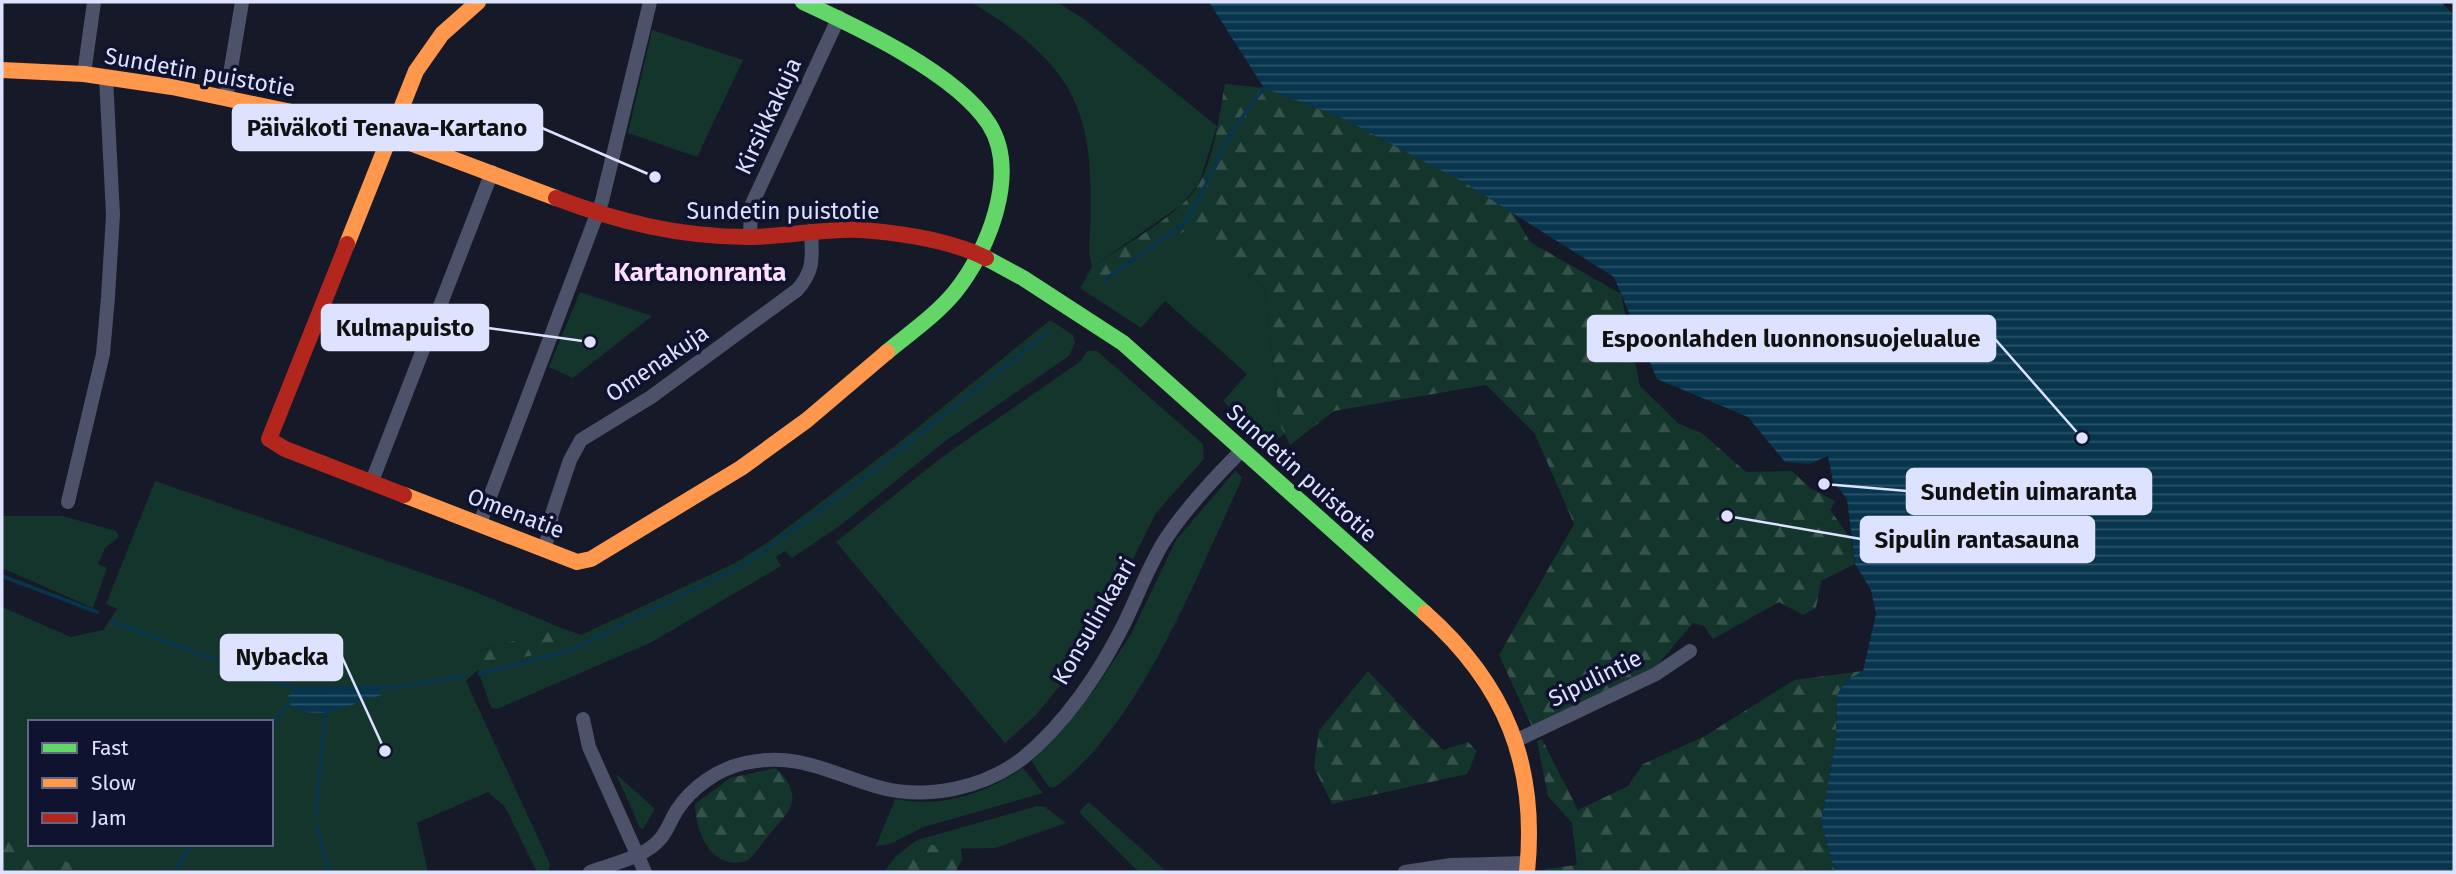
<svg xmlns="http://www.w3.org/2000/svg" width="2456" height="874" viewBox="0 0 2456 874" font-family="'Fira Sans',sans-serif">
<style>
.green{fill:#13352b;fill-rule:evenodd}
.forest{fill:url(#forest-firs)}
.water{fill:url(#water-rules)}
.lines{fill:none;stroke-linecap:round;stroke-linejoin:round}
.stream{stroke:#07354d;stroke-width:3.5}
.street{stroke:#4b5269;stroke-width:14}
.fast{stroke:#63d668;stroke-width:16}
.slow{stroke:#ff974d;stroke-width:16}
.jam{stroke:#b3261e;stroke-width:16}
.labels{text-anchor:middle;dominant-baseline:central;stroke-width:7;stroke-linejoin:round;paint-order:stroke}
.street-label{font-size:23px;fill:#dde3ff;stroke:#0f132f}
.quarter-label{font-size:26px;font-weight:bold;fill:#ffdffd;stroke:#0f132f}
.leader{fill:none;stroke:#dde3ff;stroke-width:2.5}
.callout-dot{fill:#dde3ff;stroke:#0f132f;stroke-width:2.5}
.callout{fill:#dde3ff;stroke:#dde3ff;stroke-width:2.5}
.callout-label{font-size:24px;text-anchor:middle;font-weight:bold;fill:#111}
</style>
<defs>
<pattern id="forest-firs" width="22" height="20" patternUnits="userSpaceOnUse" patternTransform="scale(1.75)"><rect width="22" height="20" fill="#13352b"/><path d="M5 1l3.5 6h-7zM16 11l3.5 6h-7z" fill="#35524b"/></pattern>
<pattern id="water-rules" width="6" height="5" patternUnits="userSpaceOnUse" patternTransform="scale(1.75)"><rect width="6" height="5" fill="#07354d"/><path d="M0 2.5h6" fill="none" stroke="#2b5268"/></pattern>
</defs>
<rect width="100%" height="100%" fill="#161928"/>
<g class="green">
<path d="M971 2H1057L1084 19 1217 126 1199 184 1180 206 1092 267 1089 252C1096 123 1087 72 971 2Z"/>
<polygon points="652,30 743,60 697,157 628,133"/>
<polygon points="1192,225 1264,288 1281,427 1285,434 1268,444 1223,401 1247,374 1165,301 1141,328 1080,288 1086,278 1105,285"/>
<polygon points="580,292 652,316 573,378 549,367"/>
<path d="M1050 320 1073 335 1075 343 1069 356 944 442 841 525 792 558 785 551 776 557 781 566 652 642 497 709 491 708 478 670 466 681 550 864 548 872H537L505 807 488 792 417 823 428 872H89L2 837V607L71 637 103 630 117 609 106 604 155 481 466 588 559 627 477 652 568 646 581 635 735 563 771 540 896 445ZM30 722H271V844H30Z"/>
<polygon points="1087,351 1097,351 1203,444 1204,459 1156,513 1109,608 1067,677 1036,715 1005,743 836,542 942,457 1081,361"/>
<path d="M1235 471 1242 477 1241 481C1196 577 1141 724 1054 788L1049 787 1032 762 1033 758 1057 735 1096 688 1131 634 1176 540Z"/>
<polygon points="2,516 63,516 116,531 119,537 105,548 98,564 107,568 93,608 2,568"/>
<path d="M1023 768 1043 793 924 827 890 844 876 846 895 799C943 808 983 794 1023 768Z"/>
<polygon points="616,774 655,809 643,829 640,828"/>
<polygon points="1089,802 1167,872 1139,872 1079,812"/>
<polygon points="1037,806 1045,807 1066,823 995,848 946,849 917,840"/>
</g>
<g class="forest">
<path d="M1225 84 1264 88 1340 117 1507 203 1530 242 1621 294 1640 386 1678 423 1703 434 1746 472 1792 471 1810 488 1835 501 1830 510 1851 539 1855 564 1821 581 1816 608 1803 615 1779 602 1713 639 1704 626 1693 623 1653 670 1533 729 1499 655 1574 524 1535 434 1486 385 1334 411 1290 445 1281 427 1264 288 1192 226 1105 285 1086 278 1092 267C1122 246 1181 215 1199 184 1215 155 1219 116 1225 84Z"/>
<polygon points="559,627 581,635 568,646 478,669 477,652"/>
<polygon points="1368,671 1443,750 1468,742 1477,751 1467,774 1332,804 1314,767 1319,731"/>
<polygon points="1863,671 1846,681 1837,695 1836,740 1821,822 1835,872 1545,872 1545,869 1577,865 1572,823 1548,796 1537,741 1542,739 1578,810 1628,786 1643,764 1705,736 1794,680"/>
<path d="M775 768C783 774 791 784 792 794 795 809 778 824 769 835 762 843 756 853 748 860 711 874 695 829 695 804L730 778Z"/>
<polygon points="2,837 83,868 89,872 2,872"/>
<polygon points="917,840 946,849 961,848 962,859 956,871 884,872 896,856"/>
</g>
<g class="water">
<polygon points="1209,2 2441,2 2454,15 2454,872 1835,872 1821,822 1836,740 1837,695 1846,681 1863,671 1876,614 1871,590 1855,564 1847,499 1833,481 1828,456 1809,464 1785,462 1748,417 1657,379 1614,277 1465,183 1340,117 1264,88"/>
<path d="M381 687 382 694C374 699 368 699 360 702 335 711 314 721 289 704L288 696 295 689Z"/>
</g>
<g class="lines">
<g class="stream">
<polyline points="1104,280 1187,222 1234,128 1264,88"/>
<polyline points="2,576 97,612"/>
<polyline points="112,622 295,689 396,687 464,676"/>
<polyline points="479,674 571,650 744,565 858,483 1049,332"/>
<polyline points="271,725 289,704"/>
<polyline points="315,816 326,713"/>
<polyline points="317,825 329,872"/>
<polyline points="177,868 192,844"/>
</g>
<g class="street">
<polyline points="84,74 94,2"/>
<polyline points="226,98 242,2"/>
<polyline points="750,237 751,206 839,17"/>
<polyline points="372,481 492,172"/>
<polyline points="68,502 103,354 108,297 113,215 106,77"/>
<polyline points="480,523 602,201 650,2"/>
<path d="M544 548 552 526 551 517 570 460 581 440 651 397 797 290C815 270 812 257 811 231"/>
<polyline points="583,719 589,747 645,872"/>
<polyline points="1517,740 1656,674 1690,651"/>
<path d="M590 872C612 864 646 857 661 838 668 830 671 819 677 810 692 787 718 769 745 763 799 751 833 775 882 788 929 800 986 787 1023 758 1065 724 1100 672 1124 624 1137 597 1148 568 1163 543 1184 510 1214 478 1242 450"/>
<polyline points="1405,872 1451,865 1528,863"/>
</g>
<g class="fast">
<path d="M803 2C857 27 956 73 989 124 1020 173 988 251 955 292 936 315 910 333 887 352"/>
<polyline points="986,258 1023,278 1123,343 1425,613"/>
</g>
<g class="slow">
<polyline points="2,70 84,74 172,87 373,129 556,198"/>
<polyline points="347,244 416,71 442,34 478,2"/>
<polyline points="404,495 577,562 591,559 741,468 807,420 887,352"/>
<path d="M1425 613C1505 684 1538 764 1527 872"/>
</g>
<g class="jam">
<path d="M556 198C619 222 680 237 748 237 786 237 824 228 861 230 901 233 950 240 986 258"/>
<polyline points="347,244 269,439 285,449 404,495"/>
</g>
</g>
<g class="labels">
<g class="street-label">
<text transform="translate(200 72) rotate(10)">Sundetin puistotie</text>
<text transform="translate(768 116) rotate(-65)">Kirsikkakuja</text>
<text x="783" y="211">Sundetin puistotie</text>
<text transform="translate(657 363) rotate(-34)">Omenakuja</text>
<text transform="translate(1302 473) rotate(42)">Sundetin puistotie</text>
<text transform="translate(516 513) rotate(21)">Omenatie</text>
<text transform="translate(1094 621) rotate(-60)">Konsulinkaari</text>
<text transform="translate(1595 678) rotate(-26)">Sipulintie</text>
</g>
<g class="quarter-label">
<text x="700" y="272">Kartanonranta</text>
</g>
</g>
<path class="leader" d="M655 177L542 128M590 342L488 328M2082 438L1995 339M1824 484L1907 491M1727 516L1861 539M385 751L342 657"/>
<g class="callout-dot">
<circle cx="655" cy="177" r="7"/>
<circle cx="590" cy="342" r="7"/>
<circle cx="2082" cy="438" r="7"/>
<circle cx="1824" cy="484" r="7"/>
<circle cx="1727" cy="516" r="7"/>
<circle cx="385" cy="751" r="7"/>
</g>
<g class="callout">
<rect x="233" y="105" width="309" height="45" rx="7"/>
<rect x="322" y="305" width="166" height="45" rx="7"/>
<rect x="1588" y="316" width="407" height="45" rx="7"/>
<rect x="1907" y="469" width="244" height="45" rx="7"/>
<rect x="1861" y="517" width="233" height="45" rx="7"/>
<rect x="221" y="635" width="121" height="45" rx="7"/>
</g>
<g class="callout-label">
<text x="387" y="136">Päiväkoti Tenava-Kartano</text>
<text x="405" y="336">Kulmapuisto</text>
<text x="1791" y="347">Espoonlahden luonnonsuojelualue</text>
<text x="2029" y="500">Sundetin uimaranta</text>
<text x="1977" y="548">Sipulin rantasauna</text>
<text x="282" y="665">Nybacka</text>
</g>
<rect width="2456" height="874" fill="none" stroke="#dde3ff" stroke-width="7"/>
<rect x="28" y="720" width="245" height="126" fill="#0f132f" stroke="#616682" stroke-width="2"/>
<rect x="42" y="743" width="35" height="10" fill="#63d668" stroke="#616682" stroke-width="2"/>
<text x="91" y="755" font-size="21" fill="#dde3ff">Fast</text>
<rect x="42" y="778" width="35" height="10" fill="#ff974d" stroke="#616682" stroke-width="2"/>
<text x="91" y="790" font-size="21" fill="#dde3ff">Slow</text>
<rect x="42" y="813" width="35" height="10" fill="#b3261e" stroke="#616682" stroke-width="2"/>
<text x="91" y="825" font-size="21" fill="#dde3ff">Jam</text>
</svg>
